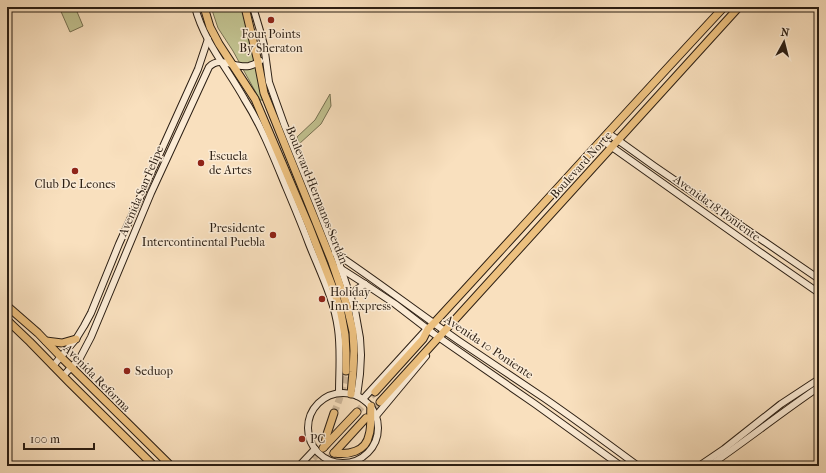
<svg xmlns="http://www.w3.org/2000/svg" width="826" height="473" viewBox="0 0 826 473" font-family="'IM FELL French Canon',serif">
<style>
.green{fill:#c1c18f;stroke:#767051}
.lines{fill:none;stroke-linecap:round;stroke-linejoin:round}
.primary-tunnel{stroke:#d0b99c;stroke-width:7;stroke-dasharray:7 3.5;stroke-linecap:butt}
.secondary-casing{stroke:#2b1e13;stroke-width:8}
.primary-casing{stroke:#2b1e13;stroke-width:9}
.secondary{stroke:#fbebd5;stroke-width:6}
.primary{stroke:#ecc07f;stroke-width:7}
.poi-dot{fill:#8f2418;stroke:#fbebd5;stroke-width:1.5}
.labels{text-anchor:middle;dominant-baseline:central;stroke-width:3;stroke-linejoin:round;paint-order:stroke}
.poi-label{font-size:12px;fill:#2b1e13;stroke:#fbebd5;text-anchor:start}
.street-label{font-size:12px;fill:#2b1e13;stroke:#fbebd5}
</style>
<rect width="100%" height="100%" fill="#f9e0be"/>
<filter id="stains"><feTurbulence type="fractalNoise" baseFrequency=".005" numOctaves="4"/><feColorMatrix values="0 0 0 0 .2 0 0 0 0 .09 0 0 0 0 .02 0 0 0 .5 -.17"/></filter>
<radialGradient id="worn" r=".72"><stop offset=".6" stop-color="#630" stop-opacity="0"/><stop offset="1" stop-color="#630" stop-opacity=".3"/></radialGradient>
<g class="green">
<polygon points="59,7 75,7 83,26 70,32"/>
<polygon points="211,7 241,7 253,48 263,100 260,100 233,51 218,28"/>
<polygon points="330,94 331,106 321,124 299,144 297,137 315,120"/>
</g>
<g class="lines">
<g class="primary-tunnel">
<polyline points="357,412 375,392"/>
<path d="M334 413C340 399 344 386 346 371"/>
<polyline points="368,416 380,402"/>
<polyline points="306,466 323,448"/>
<polyline points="322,466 334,453"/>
</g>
<defs>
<g id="secondary">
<path d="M195 7C204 42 228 69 245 100 262 127 274 158 286 187 294 206 302 225 309 244 320 272 334 299 338 329 341 350 339 372 339 393"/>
<polyline points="253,7 261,34 264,45 269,82 284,124 318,208 336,254 355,310 360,338 361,355 360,374 357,396"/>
<polyline points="608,133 654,166 819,279"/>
<polyline points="602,140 757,250 819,293"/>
<path d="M335 253C377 281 417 312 459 341 487 360 516 379 544 398 576 420 607 443 638 466"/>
<polyline points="340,268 365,284 395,304 434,334 535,404 621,466"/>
<polyline points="351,297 356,290 365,284"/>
<polyline points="53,366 76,339 84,326 91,313 119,244 198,69 208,39"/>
<path d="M63 376 80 358 91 337 151 193 209 67C221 55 234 69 249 66 253 65 257 63 260 61"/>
<circle cx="343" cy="428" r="35"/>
<polyline points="363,399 425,331"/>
<polyline points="376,416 426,356"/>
<polyline points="299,466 315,449"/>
<polyline points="699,466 724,449 781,404 819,379"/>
<path d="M709 466C747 440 782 412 819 387"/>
</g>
<g id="primary">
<polyline points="204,7 210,27 219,44 255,99 309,226 331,283 340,308 345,335 346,353 346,371"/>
<polyline points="245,7 258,62 264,93 332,262 347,306 353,332 354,351 353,372 351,394"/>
<polyline points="7,306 38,333 61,357 171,466"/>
<polyline points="7,320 30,342 69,382 154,466"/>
<polyline points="46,341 62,343 76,339"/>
<path d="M375 392 423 339 428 329 434 323C531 218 626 112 724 7"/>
<polyline points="380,402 739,7"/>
<polyline points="324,447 327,434 334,413"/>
<polyline points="323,448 357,412"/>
<path d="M334 453C348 455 366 452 369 435 372 426 370 416 371 406"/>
<polyline points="334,453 366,418"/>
</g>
</defs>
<use href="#secondary" class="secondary-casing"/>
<use href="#primary" class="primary-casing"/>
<use href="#secondary" class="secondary"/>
<use href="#primary" class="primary"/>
</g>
<g class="poi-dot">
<circle cx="271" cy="20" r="4"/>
<circle cx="201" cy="163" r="4"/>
<circle cx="75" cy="171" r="4"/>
<circle cx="273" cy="235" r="4"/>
<circle cx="322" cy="299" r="4"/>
<circle cx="127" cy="371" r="4"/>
<circle cx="302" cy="439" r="4"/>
</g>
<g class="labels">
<g class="poi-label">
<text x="271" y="34" text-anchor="middle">Four Points<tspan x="271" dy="14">By Sheraton</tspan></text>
<text x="209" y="156">Escuela<tspan x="209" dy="14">de Artes</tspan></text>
<text x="75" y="184" text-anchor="middle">Club De Leones</text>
<text x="265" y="228" text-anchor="end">Presidente<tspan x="265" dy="14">Intercontinental Puebla</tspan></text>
<text x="330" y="292">Holiday<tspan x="330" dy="14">Inn Express</tspan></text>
<text x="135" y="371">Seduop</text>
<text x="310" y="439">PC</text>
</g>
<g class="street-label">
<text transform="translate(581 165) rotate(-48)">Boulevard Norte</text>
<text transform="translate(141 191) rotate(-67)">Avenida San Felipe</text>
<text transform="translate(317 195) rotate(68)">Boulevard Hermanos Serdán</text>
<text transform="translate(717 208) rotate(36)">Avenida 18 Poniente</text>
<text transform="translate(489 347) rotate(34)">Avenida 10 Poniente</text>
<text transform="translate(97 378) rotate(45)">Avenida Reforma</text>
</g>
</g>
<rect width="826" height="473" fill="none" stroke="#f9e0be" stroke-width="24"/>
<rect x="8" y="8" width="810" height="457" fill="none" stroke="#2b1e13" stroke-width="2"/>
<rect x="12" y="12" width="802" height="449" fill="none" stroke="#2b1e13"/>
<g transform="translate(784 42) rotate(7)" stroke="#fbebd5" stroke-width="3" paint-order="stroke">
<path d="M0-3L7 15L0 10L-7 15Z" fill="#2b1e13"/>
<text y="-6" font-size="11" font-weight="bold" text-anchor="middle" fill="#2b1e13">N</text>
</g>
<path d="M24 443v6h70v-6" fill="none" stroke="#2b1e13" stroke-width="2"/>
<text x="30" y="443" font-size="12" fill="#2b1e13" stroke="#fbebd5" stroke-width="3" paint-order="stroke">100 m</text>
<rect width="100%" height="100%" filter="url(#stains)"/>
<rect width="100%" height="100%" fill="url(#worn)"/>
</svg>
